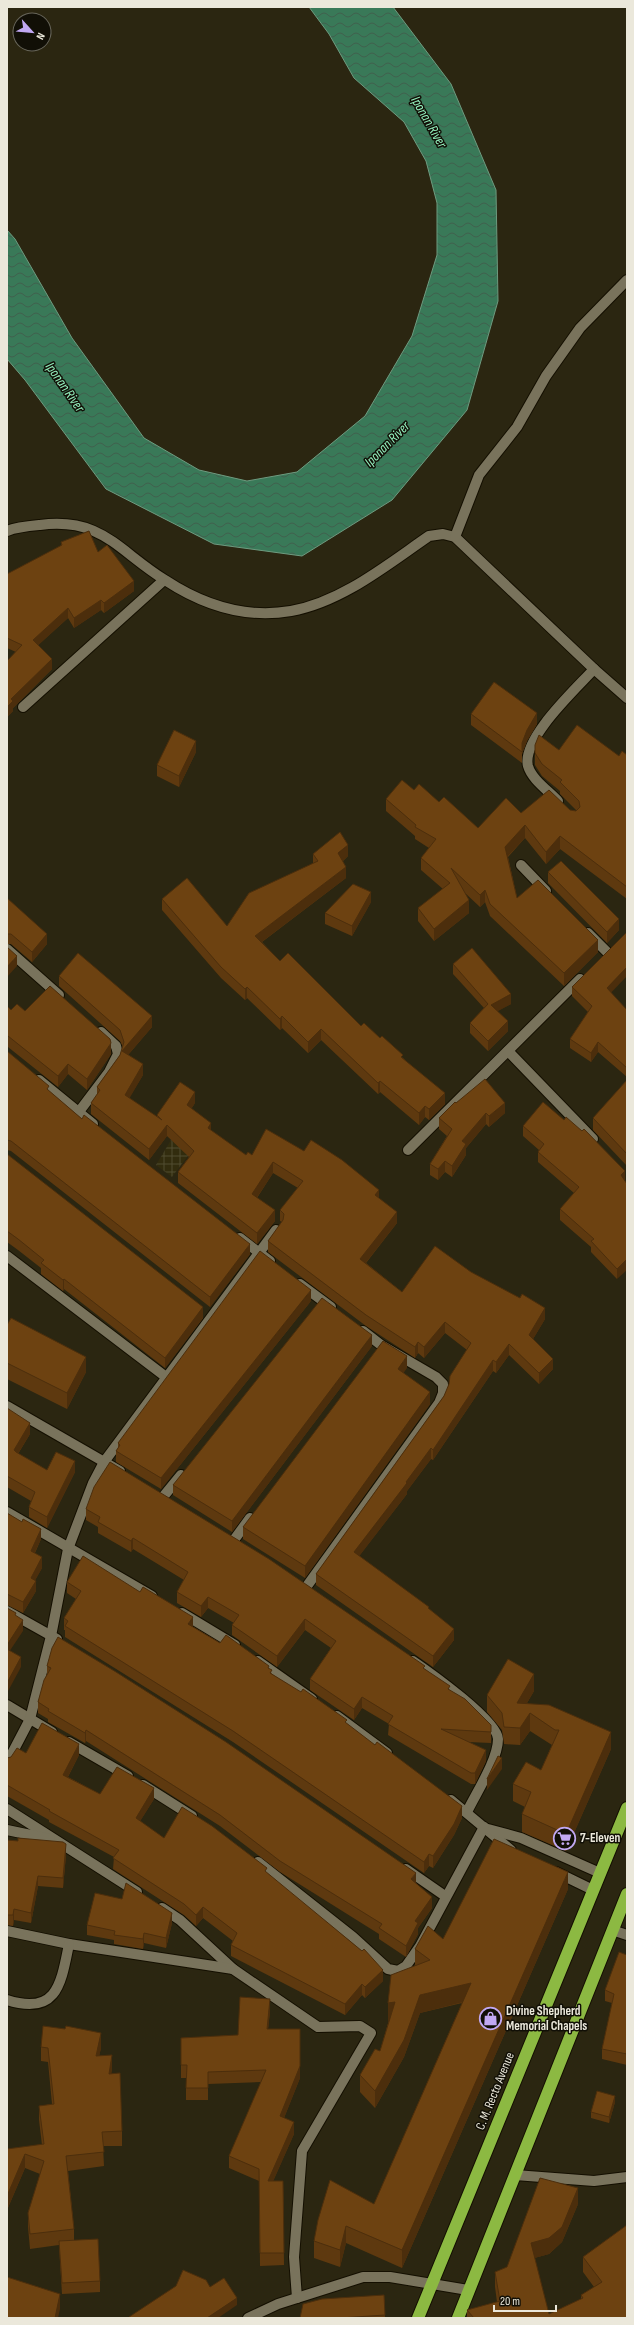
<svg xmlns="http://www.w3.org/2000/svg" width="634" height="2325" viewBox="0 0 634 2325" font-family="'Sofia Sans Condensed',sans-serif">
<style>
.industrial{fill:url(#industrial-grid)}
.water{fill:url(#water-waves);stroke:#6e9a7f}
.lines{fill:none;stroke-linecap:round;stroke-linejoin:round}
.minor-casing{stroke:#140f00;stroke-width:12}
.highway-casing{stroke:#140f00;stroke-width:14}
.minor{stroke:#79735c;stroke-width:10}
.highway{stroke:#8cb942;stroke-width:12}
.wall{fill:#5e390f}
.shaded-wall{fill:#4c2e0c}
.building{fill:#6d4211;stroke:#4c2e0c}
.labels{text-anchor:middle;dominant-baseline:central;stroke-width:3;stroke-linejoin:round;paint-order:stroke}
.poi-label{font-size:13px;font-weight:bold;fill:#ebe8db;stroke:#110f06;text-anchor:start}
.street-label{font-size:13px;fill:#ebe8db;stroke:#110f06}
.water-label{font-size:14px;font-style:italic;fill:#95f3c0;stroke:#110f06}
</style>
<defs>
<pattern id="industrial-grid" width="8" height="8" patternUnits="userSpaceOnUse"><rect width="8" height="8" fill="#322c0e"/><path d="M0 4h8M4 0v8" fill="none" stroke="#504b30"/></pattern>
<pattern id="water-waves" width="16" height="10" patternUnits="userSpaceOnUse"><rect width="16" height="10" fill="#397958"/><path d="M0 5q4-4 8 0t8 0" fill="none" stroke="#40604d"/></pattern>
</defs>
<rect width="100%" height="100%" fill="#2b2611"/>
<polygon class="industrial" points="171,1140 190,1153 172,1177 156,1165"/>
<polygon class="water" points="309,7 393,7 451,84 496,190 498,301 467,410 392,500 302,556 214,544 106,489 25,380 7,359 7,230 15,239 72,338 144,438 199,470 247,481 297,472 365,416 412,336 437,255 437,203 426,161 404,122 354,78 329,34"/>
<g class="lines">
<defs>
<g id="minor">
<path d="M7 531C17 527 29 526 40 525 102 517 118 551 165 580 203 605 245 619 291 611 342 602 388 564 429 536L443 534 455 537 594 669 627 698"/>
<polyline points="455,537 479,475 517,427 546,376 580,328 627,280"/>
<polyline points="23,707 164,580"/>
<path d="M558 801C549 791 532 780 528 766 521 739 577 688 594 669"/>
<polyline points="521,865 546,891"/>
<polyline points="588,933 607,952"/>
<polyline points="7,949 59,995"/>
<polyline points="508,1051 593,1139"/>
<polyline points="39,1080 93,1124"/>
<polyline points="78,1113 109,1072 118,1054 116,1046 101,1032"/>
<polyline points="408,1150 580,979"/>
<polyline points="240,1238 270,1261"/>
<polyline points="7,1256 166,1377"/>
<polyline points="300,1284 331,1307"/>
<polyline points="7,1406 120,1471"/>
<polyline points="163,1497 181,1475"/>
<polyline points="7,1512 152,1596"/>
<polyline points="234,1540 250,1518"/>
<polyline points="307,1586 439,1403 443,1393 443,1384 436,1377 381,1345 363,1331"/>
<polyline points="7,1611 57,1639"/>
<polyline points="182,1613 235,1645"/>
<polyline points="258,1661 312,1699"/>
<path d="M413 1661C429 1672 498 1721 498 1739 498 1760 476 1793 467 1812"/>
<polyline points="7,1705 52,1732"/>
<polyline points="337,1716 387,1753"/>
<polyline points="69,1742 128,1776"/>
<polyline points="7,1763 30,1719 51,1636 68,1549 93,1483 104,1462 276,1230"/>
<polyline points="143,1785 192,1816"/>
<polyline points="451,1800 511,1850"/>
<polyline points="7,1809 137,1892"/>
<polyline points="488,1829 521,1838 600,1873"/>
<polyline points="7,1830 50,1839"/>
<polyline points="258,1862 353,1937 388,1969 398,1971 406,1966 420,1946 484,1827"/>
<polyline points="406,1869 445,1896"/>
<polyline points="556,1872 593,1890"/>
<polyline points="162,1908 180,1920 233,1969 318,2027 360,2026 371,2033 302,2151 294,2257 297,2298"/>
<polyline points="612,1930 627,1935"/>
<polyline points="7,1931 69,1944 233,1969"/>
<path d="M7 2000C57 2016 61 1984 69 1944"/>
<polyline points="515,2175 594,2181 627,2177"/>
<polyline points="248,2318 278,2304 363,2277 390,2277 468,2290"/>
</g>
<g id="highway">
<polyline points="418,2318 627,1808"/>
<polyline points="458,2318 627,1894"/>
</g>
</defs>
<use href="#minor" class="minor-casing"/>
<use href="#highway" class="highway-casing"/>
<use href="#minor" class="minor"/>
<use href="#highway" class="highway"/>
</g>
<g class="wall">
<polygon points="61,542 98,552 134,591 104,613 101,610 74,628 68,618 38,645 52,669 13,708 13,711 7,717 16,652 7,648 7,574 61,546"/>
<polygon points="471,714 537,724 527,741 522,754 522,763 471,725"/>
<polygon points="535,745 559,750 619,756 627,755 627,899 560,849 546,864 525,838 508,857 517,898 598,952 564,986 490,916 485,902 480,907 465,893 469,913 434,941 418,921 418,908 443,889 421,870 421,858 429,848 415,839 415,836 386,811 386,799 414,790 439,802 478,828 521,813 570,810 576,811 576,810 560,794 560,791 542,776 535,765"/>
<polygon points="196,752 179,787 157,776 157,765"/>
<polygon points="313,854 348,856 343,861 346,878 262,942 280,961 361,1026 403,1058 445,1104 429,1120 425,1117 419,1125 380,1092 378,1094 321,1040 308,1053 282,1028 280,1030 247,998 245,1000 221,978 162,910 162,899 227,926 313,863"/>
<polygon points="548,872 619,930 607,943 548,883"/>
<polygon points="7,898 47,944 32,962 11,944 7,944"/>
<polygon points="371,902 352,936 325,924 325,913"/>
<polygon points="453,964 511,1004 497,1011 508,1031 488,1051 470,1033 470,1023 484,1008 453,974"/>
<polygon points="59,976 152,1027 128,1055 143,1075 129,1098 157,1117 157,1115 195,1103 191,1109 211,1131 246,1155 252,1155 379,1198 397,1223 366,1263 402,1292 471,1272 545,1319 533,1339 553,1369 539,1384 509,1355 496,1373 493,1371 433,1460 431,1459 407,1491 407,1494 359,1556 429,1609 454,1640 433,1667 316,1585 316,1574 444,1396 467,1350 445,1333 424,1358 418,1353 415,1358 366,1326 268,1252 268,1241 282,1222 280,1221 280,1210 298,1188 273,1173 257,1198 275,1221 257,1244 178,1183 178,1172 189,1157 167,1136 149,1160 91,1114 91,1103 97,1095 97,1087 120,1055 123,1047 120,1041 59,986"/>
<polygon points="572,987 611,993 627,1010 627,1077 598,1052 591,1062 570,1048 570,1039 588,1012 572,996"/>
<polygon points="11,1010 25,1011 111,1054 87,1090 68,1074 58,1087 8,1047 7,1047"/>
<polygon points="7,1051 49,1091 82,1119 250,1254 210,1307 11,1151 7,1150"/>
<polygon points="627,1080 627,1166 593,1130 593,1118"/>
<polygon points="456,1103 505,1113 489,1127 486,1124 466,1148 466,1155 452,1177 445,1172 438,1180 430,1175 430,1164 447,1136 439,1129 439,1118"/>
<polygon points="564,1120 625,1171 617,1279 591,1252 591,1247 560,1220 560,1209 574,1193 538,1162 538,1152 539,1150 523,1136 523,1126"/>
<polygon points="7,1154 203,1318 165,1368 64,1289 63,1291 41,1274 41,1268 18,1250 7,1242"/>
<polygon points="311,1301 161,1489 116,1462 116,1451 118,1448 118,1443"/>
<polygon points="7,1325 86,1372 67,1409 7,1379"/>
<polygon points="372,1346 232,1532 173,1495 173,1485"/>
<polygon points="407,1368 403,1373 430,1404 305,1578 243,1539 243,1527"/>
<polygon points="7,1408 30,1434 18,1454 47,1470 75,1472 47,1528 29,1517 29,1507 31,1501 7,1487"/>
<polygon points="86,1509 425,1669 450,1690 491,1732 491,1743 468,1742 486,1761 475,1784 471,1784 388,1735 389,1724 362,1708 354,1720 310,1690 310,1679 331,1648 305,1630 277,1667 232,1635 232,1625 234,1623 208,1608 201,1617 177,1603 177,1592 184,1580 133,1549 131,1552 98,1533 98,1527 86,1520"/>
<polygon points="7,1513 41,1539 35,1553 42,1568 35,1580 36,1591 23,1613 7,1605"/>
<polygon points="67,1582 193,1627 220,1643 269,1669 272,1674 347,1724 462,1818 454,1835 433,1868 429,1866 424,1873 233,1742 65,1637 65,1630 64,1630 64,1618 76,1599 67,1593"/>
<polygon points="47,1666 416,1884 432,1908 418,1928 418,1934 406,1957 379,1939 379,1934 280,1872 220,1826 86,1741 85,1743 48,1722 48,1719 38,1713 38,1702 47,1674"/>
<polygon points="534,1691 527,1703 611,1749 566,1851 522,1832 522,1814 525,1807 513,1801 513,1784 541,1770 552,1745 530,1731 520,1745 504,1744 502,1730 487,1712 487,1695"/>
<polygon points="26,1753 79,1755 68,1777 100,1794 154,1799 140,1821 164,1838 267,1873 383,1981 365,1998 362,1995 345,2015 231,1956 231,1945 233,1941 203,1918 196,1926 184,1915 113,1869 114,1857 49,1822 49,1820 7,1796 7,1758 11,1757"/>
<polygon points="7,1840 66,1855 63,1888 38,1886 31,1923 14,1920 13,1926 7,1925"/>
<polygon points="568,1889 402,2268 346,2243 340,2267 314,2258 314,2241 374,2204 462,2003 420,2013 404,2057 375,2108 360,2092 360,2075 380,2051 389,2020 388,2021 415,1965 415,1949 443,1939"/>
<polygon points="172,1923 166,1948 144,1943 143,1949 114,1944 114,1940 87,1935 87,1925"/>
<polygon points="627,1955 627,2065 602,2059 602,2049 612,2003 605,2001 605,1990"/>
<polygon points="270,2011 268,2029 300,2078 284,2118 294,2134 273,2181 283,2181 284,2265 260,2266 259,2181 229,2168 229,2156 261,2082 208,2084 208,2100 186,2100 186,2078 181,2078 181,2038 238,2035"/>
<polygon points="41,2047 101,2048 99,2056 112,2069 111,2074 122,2131 122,2146 103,2146 104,2166 68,2171 74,2229 74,2240 100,2281 100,2292 62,2294 59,2245 30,2249 28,2227 28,2213 40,2174 25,2168 7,2210 7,2149 42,2145 39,2120 39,2106 52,2104 48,2062 41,2061"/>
<polygon points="615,2102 609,2123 591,2118 591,2112"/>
<polygon points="578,2204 562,2242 549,2254 534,2258 549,2314 581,2299 581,2295 594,2287 583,2272 583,2257 627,2225 627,2318 467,2318 467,2310 497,2302 495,2287 495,2272 507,2267"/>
<polygon points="384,2295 385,2318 300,2318"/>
</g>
<g class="shaded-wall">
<polygon points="134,581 134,591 104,613 104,603"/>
<polygon points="101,600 101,610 74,628 74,618"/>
<polygon points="68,608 68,618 33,650 33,640"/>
<polygon points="52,659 52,669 13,708 13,711 7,717 7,707 11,699"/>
<polygon points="537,713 537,724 527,741 522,754 522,743 527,730"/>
<polygon points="196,741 196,752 179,787 179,776"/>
<polygon points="525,825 525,838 505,859 505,847"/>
<polygon points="560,836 560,849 546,864 546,852"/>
<polygon points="348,845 348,856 338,865 338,853"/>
<polygon points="346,867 346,878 255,947 255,936"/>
<polygon points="485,890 485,902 480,907 480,895"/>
<polygon points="371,892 371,902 352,936 352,926"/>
<polygon points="469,900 469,913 434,941 434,929"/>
<polygon points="619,919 619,930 607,943 607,932"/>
<polygon points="47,934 47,944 32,962 32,952"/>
<polygon points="598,940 598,952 564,986 564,973"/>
<polygon points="17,956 17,966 7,977 7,967"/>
<polygon points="627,967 627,976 607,997 607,988"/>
<polygon points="247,987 247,998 245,1000 245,989"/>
<polygon points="511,994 511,1004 491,1015 491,1005"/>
<polygon points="152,1016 152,1027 122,1062 122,1051"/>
<polygon points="282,1016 282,1028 280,1030 280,1019"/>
<polygon points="508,1021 508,1031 488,1051 488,1041"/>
<polygon points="321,1029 321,1040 308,1053 308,1042"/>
<polygon points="8,1036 8,1047 7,1047 7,1037"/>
<polygon points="598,1042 598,1052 591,1062 591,1053"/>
<polygon points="111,1043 111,1054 87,1090 87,1079"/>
<polygon points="68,1064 68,1074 58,1087 58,1076"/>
<polygon points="143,1064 143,1075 125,1106 125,1095"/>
<polygon points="380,1081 380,1092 378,1094 378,1083"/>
<polygon points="195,1092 195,1103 187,1116 187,1105"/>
<polygon points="445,1093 445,1104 429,1120 429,1109"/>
<polygon points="505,1103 505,1113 489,1127 489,1116"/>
<polygon points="425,1106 425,1117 419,1125 419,1113"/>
<polygon points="486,1113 486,1124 466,1148 466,1155 452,1177 452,1166 462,1141"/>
<polygon points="211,1123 211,1134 208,1128"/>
<polygon points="167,1125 167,1136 149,1160 149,1149"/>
<polygon points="445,1161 445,1172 438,1180 438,1169"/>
<polygon points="273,1162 273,1173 252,1205 252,1194"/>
<polygon points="625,1171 625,1181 621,1175"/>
<polygon points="379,1190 379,1201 375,1195"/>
<polygon points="275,1210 275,1221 257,1244 257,1233"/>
<polygon points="397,1212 397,1223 360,1270 360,1259"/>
<polygon points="250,1244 250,1254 210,1307 210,1297"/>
<polygon points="627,1259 627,1270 617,1279 617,1269"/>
<polygon points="64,1279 64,1289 63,1291 63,1280"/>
<polygon points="311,1290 311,1301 161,1489 161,1478"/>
<polygon points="203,1307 203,1318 165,1368 165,1358"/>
<polygon points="545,1308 545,1319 529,1346 529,1335"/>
<polygon points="445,1322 445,1333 424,1358 424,1347"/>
<polygon points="372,1335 372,1346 232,1532 232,1521"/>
<polygon points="418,1342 418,1353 415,1358 415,1347"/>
<polygon points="509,1344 509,1355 496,1373 496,1362"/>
<polygon points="407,1356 407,1368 398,1380 398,1369"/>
<polygon points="86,1357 86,1372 67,1409 67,1393"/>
<polygon points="553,1359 553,1369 539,1384 539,1373"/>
<polygon points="493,1360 493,1371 433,1460 433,1450"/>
<polygon points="430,1392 430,1404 305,1578 305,1566"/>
<polygon points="30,1423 30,1434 14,1460 14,1450"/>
<polygon points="431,1448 431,1459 407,1491 407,1494 354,1563 354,1552"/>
<polygon points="75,1461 75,1472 47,1528 47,1517"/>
<polygon points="41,1529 41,1539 31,1561 31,1551"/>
<polygon points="133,1538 133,1549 131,1552 131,1541"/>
<polygon points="42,1557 42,1568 31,1588 31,1578"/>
<polygon points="36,1581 36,1591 23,1613 23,1602"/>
<polygon points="208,1597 208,1608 201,1617 201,1606"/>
<polygon points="193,1617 193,1628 188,1624"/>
<polygon points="305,1619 305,1630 277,1667 277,1656"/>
<polygon points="23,1620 23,1631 7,1655 7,1645"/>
<polygon points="454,1629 454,1640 433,1667 433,1656"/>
<polygon points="21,1657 21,1667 7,1693 7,1683"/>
<polygon points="534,1674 534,1691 517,1720 517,1703"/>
<polygon points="362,1697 362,1708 354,1720 354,1709"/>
<polygon points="530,1713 530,1731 520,1745 520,1728"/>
<polygon points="86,1730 86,1741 85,1743 85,1733"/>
<polygon points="611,1732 611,1749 566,1851 566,1834"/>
<polygon points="79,1744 79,1755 63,1786 63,1775"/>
<polygon points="486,1750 486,1761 475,1784 475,1773"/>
<polygon points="502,1758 502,1769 487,1790 487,1779"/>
<polygon points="154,1788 154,1799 136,1828 136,1818"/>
<polygon points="462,1806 462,1818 454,1835 433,1868 433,1856"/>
<polygon points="66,1844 66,1855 63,1888 63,1878"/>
<polygon points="429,1854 429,1866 424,1873 424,1862"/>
<polygon points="568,1872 568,1889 402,2268 402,2250"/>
<polygon points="416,1873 416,1884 411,1879"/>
<polygon points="38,1876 38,1886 31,1923 31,1913"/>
<polygon points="432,1897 432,1908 418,1928 418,1934 406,1957 406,1946 415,1921"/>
<polygon points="203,1907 203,1918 196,1926 196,1915"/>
<polygon points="14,1909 14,1920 13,1926 13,1915"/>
<polygon points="172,1913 172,1923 166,1948 166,1938"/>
<polygon points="144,1933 144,1943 143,1949 143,1939"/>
<polygon points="383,1970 383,1981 365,1998 365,1987"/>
<polygon points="471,1983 471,2000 420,2013 404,2057 375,2108 375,2091 420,1995"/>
<polygon points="362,1984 362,1995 345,2015 345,2004"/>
<polygon points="270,1999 270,2011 267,2041 267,2029"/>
<polygon points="395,2002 395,2019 388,2021 388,2003"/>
<polygon points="300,2029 300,2078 280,2128 280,2116"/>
<polygon points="101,2033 101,2048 96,2070 96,2056"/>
<polygon points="112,2055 112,2069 109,2089 109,2074"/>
<polygon points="615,2096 615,2102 609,2123 609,2117"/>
<polygon points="294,2122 294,2134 268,2193 268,2181"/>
<polygon points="25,2154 25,2168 7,2210 7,2196"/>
<polygon points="578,2188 578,2204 562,2242 549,2254 531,2259 531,2243"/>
<polygon points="346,2226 346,2243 340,2267 340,2250"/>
<polygon points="60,2294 60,2309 58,2318 55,2318"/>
<polygon points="237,2298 237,2305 218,2318 207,2318"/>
</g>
<g class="building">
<polygon points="89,531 98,552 107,545 134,581 104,603 101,600 74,618 68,608 33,640 52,659 11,699 13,701 7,707 7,661 22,645 7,638 7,574 62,545 61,542"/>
<polygon points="494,682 537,713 527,730 522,743 522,752 471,714"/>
<polygon points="577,725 619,756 622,751 627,755 627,887 560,836 546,852 525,825 505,847 517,898 538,880 598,940 564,973 490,904 485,890 480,895 451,868 469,900 434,929 418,908 450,883 421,858 436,839 415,827 416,825 386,799 402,780 414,790 419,784 439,802 444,797 478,828 506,798 521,813 549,790 570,810 576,811 580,807 579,801 560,782 562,780 542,764 535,753 535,745 539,735 559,750"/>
<polygon points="174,730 196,741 179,776 157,765"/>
<polygon points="340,832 348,845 338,853 346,867 255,936 280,961 288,953 361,1026 364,1023 380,1038 382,1036 403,1055 401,1057 445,1093 429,1109 425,1106 419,1113 380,1081 378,1083 321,1029 308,1042 282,1016 280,1019 247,987 245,989 221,967 162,899 187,878 227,926 249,893 318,861 313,854"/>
<polygon points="561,861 619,919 607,932 548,872"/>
<polygon points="353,884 371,892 352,926 325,913"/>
<polygon points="7,898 47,934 32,952 11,934 7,934"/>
<polygon points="627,932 627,967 607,988 627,1010 627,1068 598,1042 591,1053 570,1039 592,1006 572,987"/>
<polygon points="7,947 17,956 7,967"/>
<polygon points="472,948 511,994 491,1005 508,1021 488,1041 470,1023 488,1004 453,964"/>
<polygon points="78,953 152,1016 122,1051 143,1064 125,1095 162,1120 157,1115 180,1082 195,1092 187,1105 211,1123 208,1128 246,1155 248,1152 252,1155 266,1129 304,1151 311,1140 342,1160 379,1190 375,1195 397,1212 360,1259 402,1292 435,1246 471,1272 520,1298 522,1294 545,1308 529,1335 553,1359 539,1373 509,1344 496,1362 493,1360 433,1450 431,1448 406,1482 407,1483 354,1552 429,1607 428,1608 454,1629 433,1656 316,1574 444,1396 449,1384 450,1376 471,1343 445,1322 424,1347 418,1342 415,1347 366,1315 268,1241 283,1220 284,1214 280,1210 303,1181 273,1162 252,1194 275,1210 257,1233 178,1172 194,1151 167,1125 149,1149 91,1103 100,1090 97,1087 120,1055 124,1042 120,1030 59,976"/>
<polygon points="50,986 110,1039 111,1043 87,1079 68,1064 58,1076 8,1036 7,1037 7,1006 11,1010 17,1004 25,1011"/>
<polygon points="7,1051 49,1086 47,1089 82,1119 84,1115 250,1244 210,1297 11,1141 7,1140"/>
<polygon points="485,1079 505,1103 489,1116 486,1113 462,1141 466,1144 452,1166 445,1161 438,1169 430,1164 452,1129 439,1118 455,1102 456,1103"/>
<polygon points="627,1080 627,1154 593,1118"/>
<polygon points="543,1102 564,1120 566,1117 582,1131 584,1129 625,1171 621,1175 627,1184 627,1259 617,1269 591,1241 594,1239 560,1209 579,1187 538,1152 544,1144 523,1126"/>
<polygon points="7,1154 203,1307 165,1358 64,1279 63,1280 41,1263 44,1260 18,1239 7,1231"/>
<polygon points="260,1251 311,1290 161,1478 116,1451 120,1445 118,1443"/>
<polygon points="322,1298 372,1335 232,1521 173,1485"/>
<polygon points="11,1318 86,1357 67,1393 7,1363 7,1325"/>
<polygon points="383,1341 407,1356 398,1369 430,1392 305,1566 243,1527"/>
<polygon points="7,1408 30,1423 14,1450 16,1452 47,1470 56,1452 75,1461 47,1517 29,1507 35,1492 7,1476"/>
<polygon points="110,1462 269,1559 425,1666 423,1668 450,1686 448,1689 465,1699 491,1725 491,1732 441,1729 486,1750 475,1773 471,1773 388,1724 393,1716 362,1697 354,1709 310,1679 336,1641 305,1619 277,1656 232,1625 239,1615 208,1597 201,1606 177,1592 188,1572 133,1538 131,1541 98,1522 100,1517 86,1509 94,1487"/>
<polygon points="7,1513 22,1522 23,1519 41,1529 31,1551 42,1557 31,1578 36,1581 23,1602 7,1594"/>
<polygon points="83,1556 140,1592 143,1587 193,1617 188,1624 220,1643 226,1635 269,1666 268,1668 272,1670 270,1673 301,1692 303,1689 347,1720 345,1722 375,1745 377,1742 462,1806 454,1824 433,1856 429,1854 424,1862 233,1731 65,1626 68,1621 64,1618 81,1591 67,1582"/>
<polygon points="7,1608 16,1613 15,1615 23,1620 7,1645"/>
<polygon points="58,1637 116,1672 226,1742 416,1873 411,1879 432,1897 415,1921 418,1923 406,1946 379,1928 382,1924 280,1861 220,1815 86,1730 85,1733 48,1711 49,1709 38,1702 44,1680 51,1668 47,1666 52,1648"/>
<polygon points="7,1649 21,1657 7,1683"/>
<polygon points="508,1659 534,1674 517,1703 549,1705 611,1732 566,1834 522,1814 531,1792 513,1784 526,1762 541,1770 559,1730 555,1730 530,1713 520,1728 504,1727 502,1713 487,1695"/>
<polygon points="42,1723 79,1744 63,1775 100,1794 117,1767 147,1784 154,1788 136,1818 164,1838 182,1807 212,1826 267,1868 265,1871 362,1951 364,1949 383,1970 365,1987 362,1984 345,2004 231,1945 237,1933 203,1907 196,1915 184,1904 113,1858 119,1850 49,1811 50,1810 7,1785 7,1758 11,1757 17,1748 26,1753"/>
<polygon points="498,1756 502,1758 487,1779"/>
<polygon points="18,1838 63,1842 66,1844 63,1878 38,1876 31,1913 14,1909 13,1915 7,1915 7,1840 18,1841"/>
<polygon points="494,1839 568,1872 402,2250 346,2226 340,2250 314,2241 318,2220 330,2180 374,2204 471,1983 420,1995 404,2040 375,2091 360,2075 375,2049 380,2051 395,2002 388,2003 391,1975 430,1960 415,1949 428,1926 443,1939"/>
<polygon points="126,1883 172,1913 166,1938 144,1933 143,1939 114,1935 115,1931 87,1925 95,1893 122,1899"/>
<polygon points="619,1952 627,1955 627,2054 602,2049 614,1994 605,1990"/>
<polygon points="240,1997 270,1999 267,2029 300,2029 300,2066 280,2116 294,2122 268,2181 283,2181 284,2253 260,2253 259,2169 229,2156 266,2070 208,2072 208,2088 186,2088 187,2065 181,2065 181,2038 238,2035"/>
<polygon points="43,2026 65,2029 66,2026 101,2033 96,2056 112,2055 109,2074 120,2073 122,2131 102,2132 104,2152 66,2156 74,2229 30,2234 28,2213 44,2161 25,2154 7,2196 7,2149 44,2144 39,2106 54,2104 48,2048 41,2047"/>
<polygon points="597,2091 615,2096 609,2117 591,2112"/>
<polygon points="540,2178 578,2188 562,2227 549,2238 531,2243 549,2314 583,2298 581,2295 602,2282 583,2257 627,2225 627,2318 474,2318 467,2310 500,2301 495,2272 507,2267"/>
<polygon points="98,2239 100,2281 62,2283 59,2241"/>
<polygon points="183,2270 206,2280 210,2287 224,2278 237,2298 207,2318 130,2318 129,2317 176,2286"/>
<polygon points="7,2277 60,2294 55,2318 7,2318"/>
<polygon points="384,2295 385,2315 340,2318 300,2318 303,2304 322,2299"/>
</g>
<defs>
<symbol id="supermarket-ring" viewBox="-11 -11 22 22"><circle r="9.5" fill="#110f06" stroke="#c1a8f3" stroke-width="1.5"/><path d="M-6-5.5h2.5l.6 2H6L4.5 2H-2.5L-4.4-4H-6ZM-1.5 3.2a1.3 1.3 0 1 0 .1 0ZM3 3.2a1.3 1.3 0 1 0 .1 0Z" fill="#c1a8f3"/></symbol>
<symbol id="shop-ring" viewBox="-11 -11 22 22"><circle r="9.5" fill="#110f06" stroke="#c1a8f3" stroke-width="1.5"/><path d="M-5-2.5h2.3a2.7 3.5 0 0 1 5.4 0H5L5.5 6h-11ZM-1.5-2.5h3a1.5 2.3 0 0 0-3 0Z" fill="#c1a8f3"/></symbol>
</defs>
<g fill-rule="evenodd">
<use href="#supermarket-ring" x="552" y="1826" width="25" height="25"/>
<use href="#shop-ring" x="478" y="2006" width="25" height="25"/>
</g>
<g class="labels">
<g class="poi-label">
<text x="580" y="1838">7-Eleven</text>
<text x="506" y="2011">Divine Shepherd<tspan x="506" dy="15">Memorial Chapels</tspan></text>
</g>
<g class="street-label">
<text transform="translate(495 2091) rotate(-68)">C. M. Recto Avenue</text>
</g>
<g class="water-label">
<text transform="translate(429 122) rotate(60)">Iponan River</text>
<text transform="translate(65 387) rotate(55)">Iponan River</text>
<text transform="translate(387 444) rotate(-45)">Iponan River</text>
</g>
</g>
<rect width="634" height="2325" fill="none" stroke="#ebe8db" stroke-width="16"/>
<g transform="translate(32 32) rotate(117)"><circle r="19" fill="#110f06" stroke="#68665b"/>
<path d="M0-3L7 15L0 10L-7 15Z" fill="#c1a8f3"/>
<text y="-6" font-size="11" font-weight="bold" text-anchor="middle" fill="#ebe8db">N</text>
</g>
<path d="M494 2305v6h62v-6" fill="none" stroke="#ebe8db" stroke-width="2"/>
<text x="500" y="2305" font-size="12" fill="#ebe8db" stroke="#110f06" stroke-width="3" paint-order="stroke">20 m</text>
</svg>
